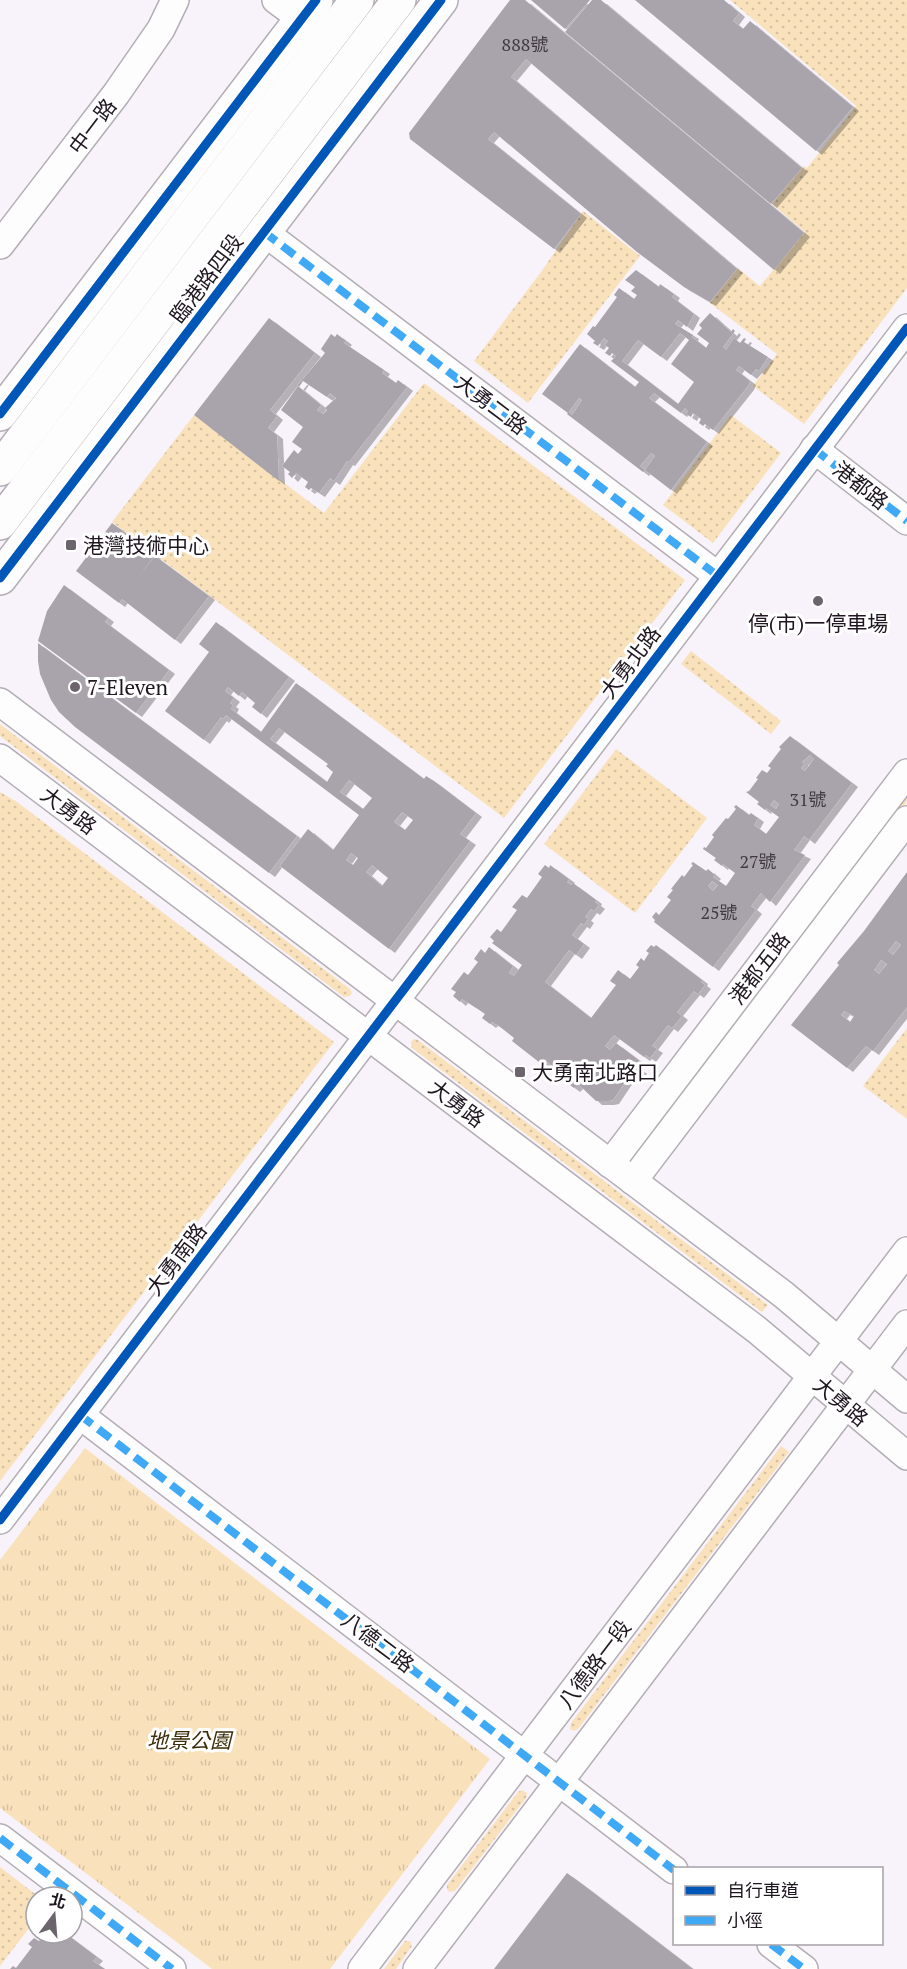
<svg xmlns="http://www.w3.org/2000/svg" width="907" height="1969" viewBox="0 0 907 1969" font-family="'PT Serif','Noto Sans TC',serif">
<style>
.grass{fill:url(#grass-dots)}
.park{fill:url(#park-tufts)}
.building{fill:#a9a3ab;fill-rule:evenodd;filter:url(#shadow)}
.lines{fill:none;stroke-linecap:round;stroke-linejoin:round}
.minor-casing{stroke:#b3adb4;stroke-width:30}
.major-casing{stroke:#b3adb4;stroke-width:36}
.minor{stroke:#fefdfe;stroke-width:27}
.major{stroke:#fefdfe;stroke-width:33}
.quiet{stroke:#3fa9f5;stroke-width:8;stroke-dasharray:15 8;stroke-linecap:butt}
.cycleway-casing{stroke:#fff;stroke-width:13}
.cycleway{stroke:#0057b8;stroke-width:9}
.poi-dot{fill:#6b646c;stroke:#fff;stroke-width:2}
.labels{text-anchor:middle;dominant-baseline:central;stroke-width:6;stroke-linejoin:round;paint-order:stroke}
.number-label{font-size:18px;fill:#423a43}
.street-label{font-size:21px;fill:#1f1720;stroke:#fff}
.poi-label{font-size:21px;fill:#1f1720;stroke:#fff;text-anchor:start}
.park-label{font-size:21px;font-style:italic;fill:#3d2d09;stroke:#fff}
</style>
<defs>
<pattern id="grass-dots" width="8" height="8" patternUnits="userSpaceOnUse" patternTransform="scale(1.5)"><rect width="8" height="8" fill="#f9e2bb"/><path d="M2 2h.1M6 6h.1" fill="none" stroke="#d5c1a0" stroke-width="1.8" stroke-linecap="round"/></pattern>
<pattern id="park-tufts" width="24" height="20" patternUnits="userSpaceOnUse" patternTransform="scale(1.5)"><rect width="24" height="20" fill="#f9e2bb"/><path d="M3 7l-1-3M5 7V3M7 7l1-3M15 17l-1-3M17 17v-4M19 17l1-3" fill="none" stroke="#d5c1a0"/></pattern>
<filter id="shadow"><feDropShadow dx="6" dy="4" stdDeviation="0" flood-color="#0004"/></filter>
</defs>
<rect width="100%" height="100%" fill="#f8f2fa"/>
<g class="grass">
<polygon points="730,0 907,0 907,288 804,424 753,386 777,354 710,303 738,268 763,289 760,286 805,232 772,204 804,166 807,168 856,106"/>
<polygon points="583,211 640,256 528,403 474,361 541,272"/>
<polygon points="424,383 685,580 504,818 112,522 194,415 324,513"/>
<polygon points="731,415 781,453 713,543 663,505"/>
<polygon points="691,651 781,721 771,734 681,664"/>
<polygon points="0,724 350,989 352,993 350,996 344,997 0,736"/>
<polygon points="616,749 707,818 635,913 544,844"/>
<polygon points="907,791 907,802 657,1131 651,1131"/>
<polygon points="0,792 17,802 334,1042 0,1481"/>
<polygon points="907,1028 907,1119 863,1086"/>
<polygon points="414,1039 418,1040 768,1305 762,1312 412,1048 411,1042"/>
<polygon points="781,1446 789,1452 578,1729 574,1731 570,1729 571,1723"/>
<polygon points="522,1790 527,1793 526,1798 455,1891 449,1892 447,1889 447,1885 518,1792"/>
<polygon points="0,1867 39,1897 36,1897 36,1919 0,1966"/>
<polygon points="405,1941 410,1941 412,1946 396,1969 384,1969"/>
</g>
<polygon class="park" points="85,1448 490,1759 330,1969 212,1969 0,1808 0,1560"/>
<g class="building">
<polygon points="510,0 525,0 804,233 774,270 526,59 511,77 737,269 710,302 684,287 637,252 494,132 488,139 581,214 554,249 410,139 409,133"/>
<polygon points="531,0 590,0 565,29"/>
<polygon points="592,0 601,0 802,168 771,204 565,32"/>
<polygon points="635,0 724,0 739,13 733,21 743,29 750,21 853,107 816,151"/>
<path d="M636 270 659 287 660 284 674 294 672 297 694 314 687 327 678 320 675 324 693 335 692 337 706 348 709 343 697 334 702 328 699 325 710 313 731 332 733 329 735 331 723 347 726 350 734 338 740 343 744 338 746 339 744 342 768 357 759 371 756 369 751 375 739 366 736 370 750 381 748 386 713 430 705 424 703 426 699 423 701 419 693 413 691 417 686 414 688 411 685 408 681 413 654 393 649 398 707 442 671 490 645 470 655 456 651 453 640 466 645 470 643 472 567 414 569 412 572 415 575 411 582 400 579 398 568 413 542 394 580 344 635 387 639 382 611 361 616 356 612 353 610 356 605 353 609 348 605 345 608 341 604 338 598 346 593 343 595 341 587 334 593 326 595 327 617 297 614 295 619 288 634 299 637 295 631 291 635 287 625 280ZM680 333 689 340 671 364 694 382 678 404 622 361 638 340 661 357Z"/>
<polygon points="269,318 315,353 270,410 277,416 268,428 277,435 279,481 194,415"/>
<polygon points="331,334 335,337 337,334 346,341 344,343 384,370 382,373 396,383 398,380 407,387 349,462 347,461 334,481 330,478 319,493 311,488 309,490 305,487 308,482 296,473 292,478 288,474 290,472 282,466 294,450 298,454 302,449 292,442 303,427 281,410 298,386 321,405 317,410 323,414 327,410 325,408 336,398 330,393 327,397 303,381 299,387 297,386 325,353 321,349"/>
<polygon points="112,523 155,555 138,577 155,556 209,596 175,640 122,599 119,603 76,571"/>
<polygon points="64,585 108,618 105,622 169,670 136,713 38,641 47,611"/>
<path d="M216 622 289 677 261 714 252 707 255 703 242 692 239 696 228 687 225 691 234 698 230 703 233 705 231 709 261 732 296 683 424 779 426 776 434 781 476 813 460 834 470 841 389 949 280 866 308 829 333 850 359 815 226 715 223 719 221 717 204 740 165 711 209 652 199 644ZM279 728 328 764 326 766 333 772 327 782 270 739ZM349 780 372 798 363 809 340 792ZM402 812 413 820 405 830 394 822ZM351 853 358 858 353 865 346 860ZM372 865 388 878 382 886 366 872Z"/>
<polygon points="38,643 297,836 269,873 75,727 59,712 51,700 40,674 38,661"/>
<path d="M790 736 852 783 809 840 804 836 794 850 805 855 770 902 761 893 751 906 756 910 713 967 654 922 655 920 652 917 656 912 659 915 671 900 667 897 673 890 671 889 682 875 684 877 693 865 691 864 693 862 706 871 708 869 715 875 713 877 726 886 735 873 723 864 722 866 714 860 716 858 703 849 704 847 706 848 714 837 712 835 726 818 728 819 736 809 734 807 736 805 749 815 751 813 758 818 754 825 766 834 779 817 766 808 765 810 757 804 759 802 746 792 749 791 758 779 756 778 762 770 767 773 771 768 768 766 781 749 779 747ZM810 755 814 759 805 771 801 768 804 764 802 762ZM774 800 779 804 776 809 770 805ZM712 881 718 885 713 891 708 886Z"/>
<polygon points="545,865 549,868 550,865 569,879 567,882 571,885 573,883 596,900 595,902 599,905 594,911 591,909 585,917 588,919 584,925 581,923 572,935 584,944 576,955 569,950 545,982 591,1018 616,985 610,981 618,970 630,979 639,967 636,965 641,958 644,961 649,953 646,951 651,945 654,947 656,945 702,980 701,982 705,985 698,994 694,991 677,1012 682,1016 672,1028 668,1025 652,1046 657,1049 650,1058 646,1055 644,1057 614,1035 605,1046 610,1050 616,1043 640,1061 637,1067 641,1070 634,1080 629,1076 613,1100 608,1101 596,1101 578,1084 574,1088 566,1082 568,1080 561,1075 562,1073 547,1062 544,1066 512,1041 514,1038 499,1026 492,1022 490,1024 482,1018 485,1014 478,1009 462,999 460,1002 453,996 456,992 451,989 464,972 468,975 478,962 474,959 481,949 485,953 489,947 513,966 509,973 514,976 522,965 492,943 494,941 490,937 497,929 501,932 517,910 512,907 522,895 527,898 542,877 538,874"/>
<path d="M907 872V1007L873 1051 866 1046 847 1068 791 1025 839 965 837 963 864 931ZM896 941 901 945 893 955 888 951ZM881 960 887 964 879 974 874 970ZM844 1011 854 1016 850 1022 841 1015Z"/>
<polygon points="567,1873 586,1887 693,1969 494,1969"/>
<polygon points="40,1933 65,1933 97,1957 93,1961 105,1969 10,1969 13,1966 16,1968 32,1947 28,1944 34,1938 39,1941 43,1936"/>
</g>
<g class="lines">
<defs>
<g id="minor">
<polyline points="276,0 318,31"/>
<polyline points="264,232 718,576"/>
<polyline points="0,245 116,94 161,29 175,0"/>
<polyline points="814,449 907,521"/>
<polyline points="0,702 784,1295 907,1399"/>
<polyline points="0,758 757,1330 907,1456"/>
<polyline points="610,1164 907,773"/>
<polyline points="633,1181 907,820"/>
<polyline points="80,1415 674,1870"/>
<polyline points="0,1520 907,328"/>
<polyline points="0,1838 172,1969"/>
<polyline points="771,1944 804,1969"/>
<polyline points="362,1969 907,1251"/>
<polyline points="417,1969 907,1324"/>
</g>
<g id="major">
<polyline points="0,414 316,0"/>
<polyline points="0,469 357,0"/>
<polyline points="0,523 399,0"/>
<polyline points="0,578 441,0"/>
</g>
</defs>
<use href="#minor" class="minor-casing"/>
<use href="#major" class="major-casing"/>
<use href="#minor" class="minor"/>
<use href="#major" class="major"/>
<g class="quiet">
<polyline points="264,232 718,576"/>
<polyline points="814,449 907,521"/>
<polyline points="80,1415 674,1870"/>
<polyline points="0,1838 172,1969"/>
<polyline points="771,1944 804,1969"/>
</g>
<defs>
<g id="cycleway">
<polyline points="0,414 316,0"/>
<polyline points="0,578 441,0"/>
<polyline points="0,1520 907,328"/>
</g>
</defs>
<use href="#cycleway" class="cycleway-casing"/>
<use href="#cycleway" class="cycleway"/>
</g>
<g class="poi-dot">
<rect x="65" y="539" width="12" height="12" rx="3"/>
<circle cx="818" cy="601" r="6"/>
<circle cx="75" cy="687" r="6"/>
<rect x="514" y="1066" width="12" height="12" rx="3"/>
</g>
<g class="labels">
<g class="number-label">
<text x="525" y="44">888號</text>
<text x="808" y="799">31號</text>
<text x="758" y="861">27號</text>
<text x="719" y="912">25號</text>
</g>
<g class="street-label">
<text transform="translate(92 126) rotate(-53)">中一路</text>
<text transform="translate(206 278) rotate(-53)">臨港路四段</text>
<text transform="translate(491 404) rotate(37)">大勇二路</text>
<text transform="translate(861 485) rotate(38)">港都路</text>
<text transform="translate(630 662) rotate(-53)">大勇北路</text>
<text transform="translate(69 810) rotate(37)">大勇路</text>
<text transform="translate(759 968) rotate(-53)">港都五路</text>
<text transform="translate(457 1103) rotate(37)">大勇路</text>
<text transform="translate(176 1259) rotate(-53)">大勇南路</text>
<text transform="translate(841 1401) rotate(40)">大勇路</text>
<text transform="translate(378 1642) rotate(37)">八德二路</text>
<text transform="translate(594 1664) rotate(-53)">八德路一段</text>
</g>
<g class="poi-label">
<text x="83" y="545">港灣技術中心</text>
<text x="818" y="623" text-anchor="middle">停(市)一停車場</text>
<text x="87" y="687">7-Eleven</text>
<text x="532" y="1072">大勇南北路口</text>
</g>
<g class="park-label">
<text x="189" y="1740">地景公園</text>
</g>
</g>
<rect x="673" y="1867" width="210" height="78" fill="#ffffff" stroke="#a5a2a6" stroke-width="1.5"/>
<rect x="685" y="1886" width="30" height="9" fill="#0057b8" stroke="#a5a2a6" stroke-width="1.5"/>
<text x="727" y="1897" font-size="18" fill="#1f1720">自行車道</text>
<rect x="685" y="1916" width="30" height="9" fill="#3fa9f5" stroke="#a5a2a6" stroke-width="1.5"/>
<text x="727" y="1927" font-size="18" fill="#1f1720">小徑</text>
<g transform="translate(54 1915) rotate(16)"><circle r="28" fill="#ffffff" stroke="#a5a2a6" stroke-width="1.5"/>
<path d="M0-4.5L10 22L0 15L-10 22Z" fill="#6b646c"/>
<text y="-9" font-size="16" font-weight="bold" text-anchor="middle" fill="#1f1720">北</text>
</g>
</svg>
